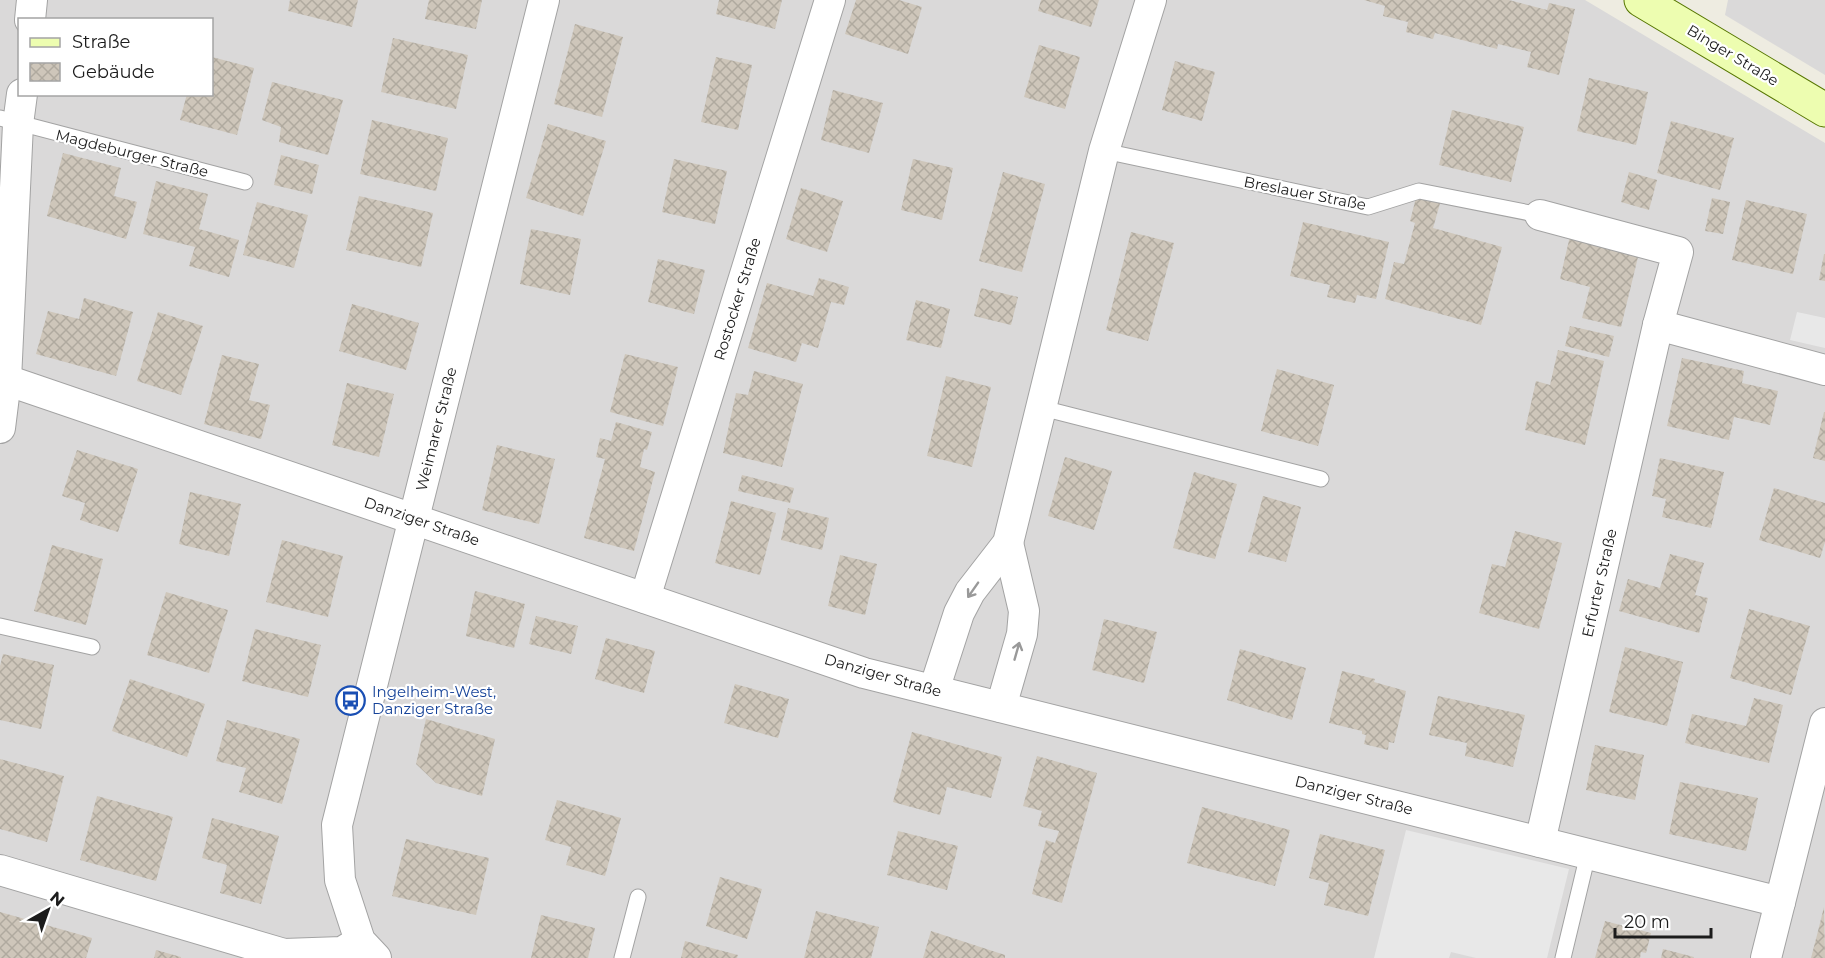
<svg xmlns="http://www.w3.org/2000/svg" width="1825" height="958" viewBox="0 0 1825 958" font-family="Montserrat,sans-serif">
<style>
.residential{fill:#dad9d9;fill-rule:evenodd}
.parking{fill:#e8e8e8}
.building{fill:url(#building-cross-hatch)}
.lines{fill:none;stroke-linecap:round;stroke-linejoin:round}
.service-casing{stroke:#a3a3a3;stroke-width:17}
.minor-casing{stroke:#a3a3a3;stroke-width:32}
.secondary-casing{stroke:#567600;stroke-width:35}
.service{stroke:#fff;stroke-width:15}
.minor{stroke:#fff;stroke-width:30}
.secondary{stroke:#edfdb0;stroke-width:33}
.oneway{stroke:#999}
.labels{text-anchor:middle;dominant-baseline:central;stroke-width:4.5;stroke-linejoin:round;paint-order:stroke}
.street-label{font-size:15px;fill:#1c1c1c;stroke:#fff}
.transit-label{font-size:15px;fill:#164399;stroke:#fff;text-anchor:start}
</style>
<defs>
<pattern id="building-cross-hatch" width="8" height="8" patternUnits="userSpaceOnUse" patternTransform="scale(1.5)"><rect width="8" height="8" fill="#cec6ba"/><path d="M0 0l8 8M0 8l8-8" fill="none" stroke="#b0aa9f"/></pattern>
</defs>
<rect width="100%" height="100%" fill="#eeece1"/>
<g class="residential">
<path d="M0 0H1585L1825 143V958H0ZM20 20H212V94H20Z"/>
<polygon points="1728,0 1825,0 1825,75 1725,15"/>
</g>
<g class="parking">
<polygon points="1797,312 1825,318 1825,348 1790,340"/>
<polygon points="1406,830 1569,869 1547,958 1476,958 1451,952 1449,958 1374,958"/>
</g>
<g class="building">
<polygon points="290,0 358,0 352,27 288,11"/>
<polygon points="429,0 482,0 476,29 425,19"/>
<polygon points="719,0 782,0 775,29 716,14"/>
<polygon points="856,0 899,0 922,7 908,54 845,34"/>
<polygon points="1041,0 1099,0 1091,27 1038,11"/>
<polygon points="1364,0 1509,0 1547,10 1549,3 1575,9 1559,75 1527,67 1531,52 1498,44 1497,49 1435,33 1433,39 1406,32 1408,22 1383,16 1385,6"/>
<polygon points="575,24 623,37 602,117 554,104"/>
<polygon points="393,38 468,55 456,109 381,92"/>
<polygon points="1039,45 1080,57 1065,109 1024,97"/>
<polygon points="212,57 254,68 237,135 180,120 187,94 212,94"/>
<polygon points="716,57 752,65 738,130 701,122"/>
<polygon points="1175,61 1215,72 1202,121 1162,110"/>
<polygon points="1589,78 1648,92 1636,145 1577,131"/>
<polygon points="272,82 343,100 328,155 279,142 281,127 262,120"/>
<polygon points="833,90 883,103 869,153 821,140"/>
<polygon points="1452,110 1524,127 1511,182 1439,165"/>
<polygon points="372,120 448,138 436,191 360,174"/>
<polygon points="1671,121 1734,138 1720,190 1657,173"/>
<polygon points="548,124 606,141 583,216 526,198"/>
<polygon points="63,153 121,168 114,196 137,202 126,239 47,216"/>
<polygon points="281,155 319,165 312,194 274,185"/>
<polygon points="674,159 727,171 715,224 662,212"/>
<polygon points="913,159 953,168 942,220 901,210"/>
<polygon points="1003,172 1045,184 1022,272 979,261"/>
<polygon points="1629,172 1657,180 1649,210 1621,202"/>
<polygon points="156,181 208,194 199,229 239,240 229,277 189,266 195,247 143,234"/>
<polygon points="801,188 843,201 827,252 786,239"/>
<polygon points="1417,194 1441,200 1433,228 1502,247 1481,325 1385,299 1394,262 1404,264 1415,223 1410,221"/>
<polygon points="359,196 433,213 421,267 346,250"/>
<polygon points="1712,198 1730,202 1723,234 1705,231"/>
<polygon points="1746,200 1807,214 1793,274 1732,260"/>
<polygon points="257,202 308,215 294,268 243,255"/>
<polygon points="1303,222 1389,242 1376,299 1357,295 1355,303 1327,297 1330,285 1290,276"/>
<polygon points="531,229 581,239 570,295 520,284"/>
<polygon points="1131,232 1174,243 1148,341 1106,330"/>
<polygon points="1570,236 1639,253 1621,327 1582,318 1590,287 1560,279"/>
<polygon points="1824,254 1825,254 1825,281 1819,280"/>
<polygon points="658,259 705,270 694,314 648,302"/>
<polygon points="819,278 849,287 844,305 831,302 818,348 802,343 796,362 748,348 767,283 813,296"/>
<polygon points="981,288 1018,297 1011,325 974,316"/>
<polygon points="84,298 133,312 116,376 36,354 48,311 79,319"/>
<polygon points="916,300 950,309 941,348 906,340"/>
<polygon points="352,304 419,323 406,370 339,351"/>
<polygon points="158,312 203,326 181,395 137,381"/>
<polygon points="1570,326 1614,336 1609,357 1565,346"/>
<polygon points="1558,350 1604,361 1585,445 1525,430 1536,381 1550,385"/>
<polygon points="625,354 678,367 663,426 610,412"/>
<polygon points="222,355 259,364 249,400 270,405 261,439 204,424"/>
<polygon points="1682,358 1744,371 1742,383 1778,391 1770,425 1734,417 1729,440 1667,426"/>
<polygon points="1277,369 1334,385 1318,446 1261,431"/>
<polygon points="754,371 803,384 782,467 723,453 736,393 748,395"/>
<polygon points="946,376 991,387 972,467 927,456"/>
<polygon points="347,383 394,394 379,457 332,445"/>
<polygon points="1824,412 1825,412 1825,461 1813,458"/>
<polygon points="616,422 652,432 647,450 644,449 640,467 655,472 634,551 584,538 605,459 596,457 600,438 611,441"/>
<polygon points="497,445 555,459 539,524 482,510"/>
<polygon points="77,450 138,469 118,532 80,520 85,503 62,496"/>
<polygon points="1065,457 1112,471 1094,530 1048,516"/>
<polygon points="1660,458 1724,472 1711,528 1662,517 1666,499 1652,496"/>
<polygon points="1194,472 1237,484 1215,559 1173,548"/>
<polygon points="742,475 794,488 790,503 738,491"/>
<polygon points="1774,488 1825,503 1825,542 1820,558 1759,540"/>
<polygon points="190,492 241,504 229,556 179,544"/>
<polygon points="1263,496 1301,507 1286,562 1248,552"/>
<polygon points="731,501 776,513 760,575 715,563"/>
<polygon points="788,508 829,518 822,550 781,540"/>
<polygon points="1515,531 1562,543 1539,629 1479,613 1492,564 1505,567"/>
<polygon points="282,540 343,556 328,617 266,602"/>
<polygon points="52,545 103,559 86,625 34,611"/>
<polygon points="1670,554 1704,563 1695,595 1708,598 1699,633 1619,611 1628,579 1660,588"/>
<polygon points="840,555 877,564 865,615 828,606"/>
<polygon points="475,591 525,604 514,648 466,636"/>
<polygon points="166,592 228,610 209,673 147,655"/>
<polygon points="1749,609 1810,626 1791,695 1730,678"/>
<polygon points="536,616 578,626 571,654 529,644"/>
<polygon points="1104,619 1157,632 1144,683 1092,670"/>
<polygon points="255,629 321,645 308,697 242,681"/>
<polygon points="606,638 655,651 644,693 595,679"/>
<polygon points="1625,647 1683,662 1667,726 1609,712"/>
<polygon points="1240,649 1306,668 1292,720 1227,700"/>
<polygon points="3,654 54,665 41,729 0,720 0,666"/>
<polygon points="1342,671 1375,679 1374,682 1406,691 1394,743 1389,742 1388,750 1364,744 1366,735 1362,734 1362,731 1329,723"/>
<polygon points="130,679 205,704 187,757 112,731"/>
<polygon points="735,684 789,699 778,738 724,723"/>
<polygon points="1438,696 1525,715 1513,767 1465,756 1467,743 1429,735"/>
<polygon points="1754,698 1783,705 1769,763 1685,743 1692,714 1746,726"/>
<polygon points="426,719 495,739 482,796 436,783 416,764"/>
<polygon points="227,720 300,739 282,804 239,792 246,768 216,761"/>
<polygon points="912,732 1002,757 991,798 947,787 940,815 893,802"/>
<polygon points="1595,745 1644,755 1635,800 1586,790"/>
<polygon points="1037,756 1097,773 1062,903 1032,894 1046,840 1055,843 1059,831 1038,826 1042,811 1023,806"/>
<polygon points="0,759 64,776 47,842 0,829"/>
<polygon points="1680,782 1758,798 1746,851 1669,834"/>
<polygon points="97,796 173,817 156,881 80,860"/>
<polygon points="557,800 621,818 605,876 566,865 571,847 545,840"/>
<polygon points="1202,807 1290,830 1275,886 1187,863"/>
<polygon points="212,818 279,836 261,904 220,893 227,865 202,858"/>
<polygon points="898,831 958,846 947,890 887,875"/>
<polygon points="1320,834 1385,850 1368,916 1324,905 1329,883 1309,878"/>
<polygon points="406,839 489,858 476,915 392,896"/>
<polygon points="720,877 762,889 747,939 706,926"/>
<polygon points="1824,907 1825,958 1811,958 1817,935"/>
<polygon points="816,911 879,927 871,958 804,958"/>
<polygon points="0,912 92,938 86,958 0,958"/>
<polygon points="541,915 595,928 588,958 531,958"/>
<polygon points="1605,921 1651,933 1646,953 1641,952 1640,958 1595,958"/>
<polygon points="931,931 1005,955 1005,958 923,958"/>
<polygon points="685,941 738,955 737,958 681,958"/>
<polygon points="1663,949 1694,957 1693,958 1661,958"/>
<polygon points="156,950 181,957 181,958 154,958"/>
</g>
<g class="lines">
<defs>
<g id="service">
<polyline points="0,118 245,182"/>
<polyline points="1104,151 1368,207 1419,191 1540,215"/>
<polyline points="1042,408 1321,479"/>
<polyline points="0,626 92,647"/>
<polyline points="622,958 638,897"/>
<polyline points="1563,958 1588,854"/>
</g>
<g id="minor">
<polyline points="30,20 32,0"/>
<polyline points="1540,215 1678,252 1658,325 1540,842"/>
<polyline points="1658,325 1825,370"/>
<polyline points="6,380 864,673 1780,902"/>
<polyline points="0,428 6,380 18,124 22,94"/>
<polyline points="645,598 830,0"/>
<polyline points="934,690 959,613 970,592 1008,543 1104,151 1151,0"/>
<polyline points="1001,707 1022,634 1024,611 1008,543"/>
<polyline points="0,870 284,954 342,952 360,941"/>
<polyline points="376,958 360,941 340,880 337,825 544,0"/>
<polyline points="1766,958 1825,723"/>
</g>
<polyline id="secondary" points="1641,0 1825,110"/>
</defs>
<use href="#service" class="service-casing"/>
<use href="#minor" class="minor-casing"/>
<use href="#secondary" class="secondary-casing"/>
<use href="#service" class="service"/>
<use href="#minor" class="minor"/>
<use href="#secondary" class="secondary"/>
</g>
<defs><path id="oneway-shaft" d="M-6 0H5M1.5-3L5.5 0L1.5 3" fill="none" stroke-width="1.6" stroke-linecap="round" stroke-linejoin="round" transform="scale(1.5)"/></defs>
<g class="oneway">
<use href="#oneway-shaft" transform="translate(973 590) rotate(125)"/>
<use href="#oneway-shaft" transform="translate(1017 651) rotate(-74)"/>
</g>
<defs>
<symbol id="bus-ring" viewBox="-11 -11 22 22"><circle r="9.5" fill="#fff" stroke="#1a4fb4" stroke-width="1.5"/><path d="M-5-6H5V4H4V6H2V4H-2V6H-4V4H-5ZM-3.5-4V0h7V-4ZM-3.5 1.2v1.5H-2V1.2ZM2 1.2v1.5H3.5V1.2Z" fill="#1a4fb4"/></symbol>
</defs>
<g fill-rule="evenodd">
<use href="#bus-ring" x="334" y="684" width="33" height="33"/>
</g>
<g class="labels">
<g class="street-label">
<text transform="translate(1733 55) rotate(31)">Binger Straße</text>
<text transform="translate(132 153) rotate(14)">Magdeburger Straße</text>
<text transform="translate(1305 193) rotate(11)">Breslauer Straße</text>
<text transform="translate(737 299) rotate(-73)">Rostocker Straße</text>
<text transform="translate(436 429) rotate(-76)">Weimarer Straße</text>
<text transform="translate(422 521) rotate(19)">Danziger Straße</text>
<text transform="translate(1599 583) rotate(-77)">Erfurter Straße</text>
<text transform="translate(883 675) rotate(16)">Danziger Straße</text>
<text transform="translate(1354 795) rotate(14)">Danziger Straße</text>
</g>
<g class="transit-label">
<text x="372" y="691">Ingelheim-West,<tspan x="372" dy="17">Danziger Straße</tspan></text>
</g>
</g>
<rect x="18" y="18" width="195" height="78" fill="#ffffff" stroke="#a4a4a4" stroke-width="1.5"/>
<rect x="30" y="38" width="30" height="9" fill="#edfdb0" stroke="#a4a4a4" stroke-width="1.5"/>
<text x="72" y="48" font-size="18" fill="#1c1c1c">Straße</text>
<rect x="30" y="63" width="30" height="18" fill="url(#building-cross-hatch)" stroke="#a4a4a4" stroke-width="1.5"/>
<text x="72" y="78" font-size="18" fill="#1c1c1c">Gebäude</text>
<g transform="translate(48 910) rotate(40)" stroke="#ffffff" stroke-width="4.5" paint-order="stroke">
<path d="M0-4.5L10 22L0 15L-10 22Z" fill="#1c1c1c"/>
<text y="-9" font-size="16" font-weight="bold" text-anchor="middle" fill="#1c1c1c">N</text>
</g>
<path d="M1615 928v9h96v-9" fill="none" stroke="#1c1c1c" stroke-width="3"/>
<text x="1624" y="928" font-size="18" fill="#1c1c1c" stroke="#ffffff" stroke-width="4.5" paint-order="stroke">20 m</text>
</svg>
